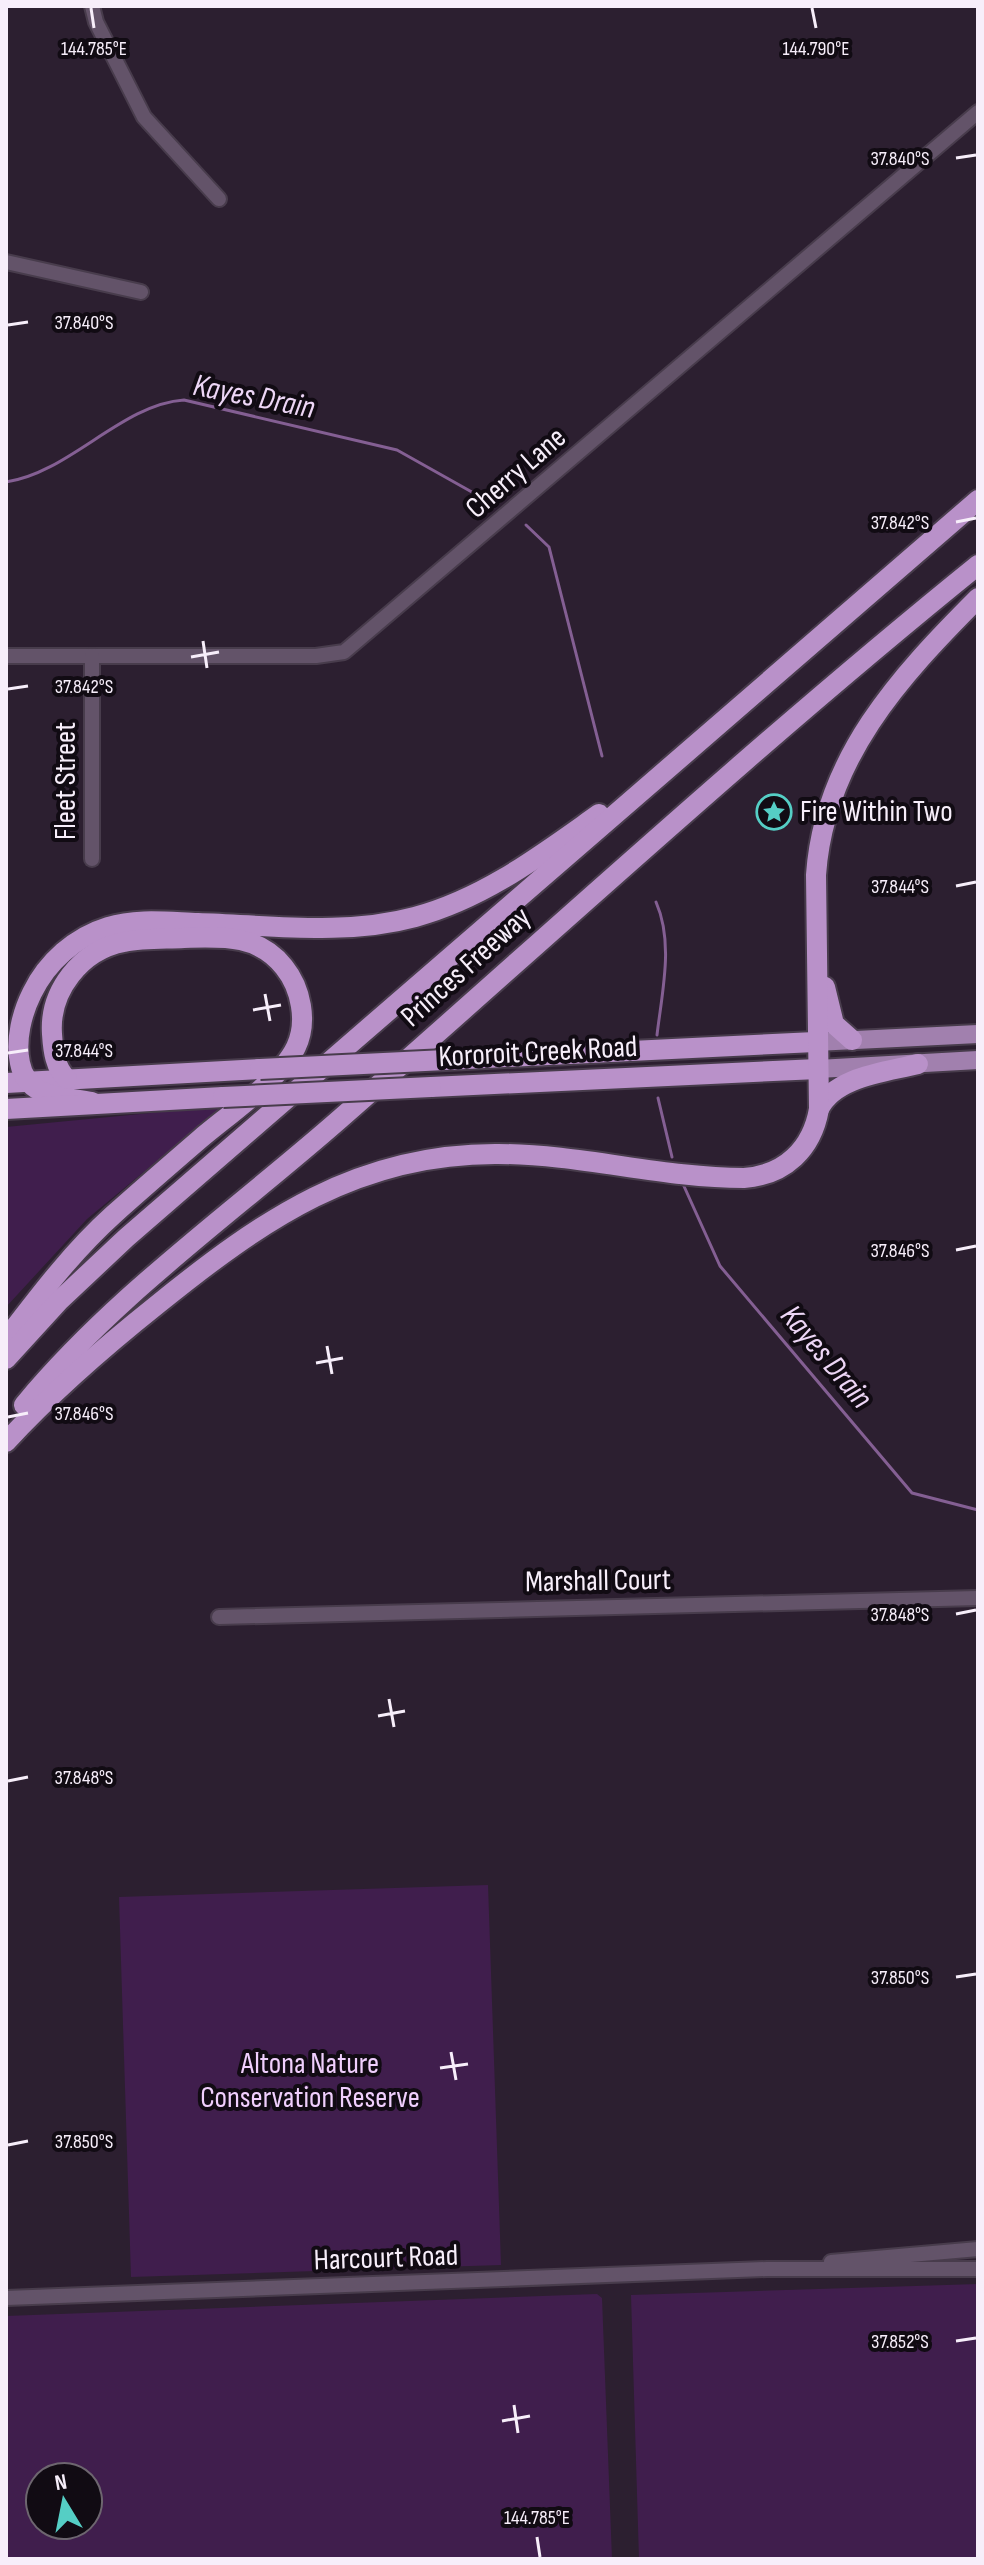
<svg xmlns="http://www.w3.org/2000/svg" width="984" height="2565" viewBox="0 0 984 2565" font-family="'Sofia Sans Condensed',sans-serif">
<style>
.green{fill:#401e4d;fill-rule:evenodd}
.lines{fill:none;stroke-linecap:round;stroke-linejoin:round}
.stream{stroke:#845f93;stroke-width:3}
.minor-casing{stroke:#483c4c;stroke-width:18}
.major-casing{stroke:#483c4c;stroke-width:22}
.highway-casing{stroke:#483c4c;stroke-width:24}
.minor{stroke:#635369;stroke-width:14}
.major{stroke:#a180ae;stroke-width:18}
.highway{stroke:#b991c9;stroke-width:20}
.highway-bridge-casing{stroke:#483c4c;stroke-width:24;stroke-linecap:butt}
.highway-bridge{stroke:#b991c9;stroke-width:20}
.ticks{fill:none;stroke:#f7eefa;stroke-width:3}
.labels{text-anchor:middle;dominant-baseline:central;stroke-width:8;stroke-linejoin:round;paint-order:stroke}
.street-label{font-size:30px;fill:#f7eefa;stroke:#110b13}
.poi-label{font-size:30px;fill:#f7eefa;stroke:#110b13;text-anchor:start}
.park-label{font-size:30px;fill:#f0cffd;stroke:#110b13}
.water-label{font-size:32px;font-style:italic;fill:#edd6f6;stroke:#110b13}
.ticks-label{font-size:20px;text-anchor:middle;fill:#f7eefa;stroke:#110b13;stroke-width:8;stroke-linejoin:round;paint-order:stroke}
</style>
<rect width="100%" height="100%" fill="#2c1f30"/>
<g class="green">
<polygon points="223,1106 87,1219 6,1307 6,1127"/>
<polygon points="488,1885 501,2265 131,2277 119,1897"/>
<polygon points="978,2284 978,2559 639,2559 631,2295"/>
<path d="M597 2294 602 2298 612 2559H6V2316ZM88 2477V2525H40V2477Z"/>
</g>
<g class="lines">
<g class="stream">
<path d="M6 482C69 473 122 404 184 400L397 450 495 505"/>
<polyline points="526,525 549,547 602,756"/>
<path d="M656 902C674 943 662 992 657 1035"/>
<polyline points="658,1098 672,1157"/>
<polyline points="683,1184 720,1266 912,1493 978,1510"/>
</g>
<defs>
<g id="minor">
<polyline points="92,6 96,22 144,117 219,199"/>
<polyline points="6,262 141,292"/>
<polyline points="6,656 316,656 344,652 978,112"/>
<polyline points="92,656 92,859"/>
<polyline points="219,1617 978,1598"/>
<polyline points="831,2262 978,2249"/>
<polyline points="6,2298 767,2269 978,2269"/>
</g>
<g id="major">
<polyline points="815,1042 978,1034"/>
<polyline points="818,1069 978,1060"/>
</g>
<g id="highway">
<polyline points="825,987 834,1024 852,1040"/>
<polyline points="466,1059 815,1042"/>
<polyline points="6,1083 260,1069"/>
<polyline points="431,1087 818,1069"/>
<path d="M92 1102C62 1096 27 1099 20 1063 15 1040 22 1013 32 993 47 962 75 937 108 927 137 918 168 922 198 923 270 925 345 936 415 917 485 898 541 855 599 814"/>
<polyline points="6,1109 223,1097"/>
<path d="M819 1109C835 1076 887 1072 918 1064"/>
<path d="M6 1339C39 1296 72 1252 113 1215 142 1189 171 1164 200 1139 228 1115 280 1080 296 1047 308 1022 301 988 284 967 258 934 222 937 184 938 164 939 143 938 124 942 81 950 49 991 52 1034 53 1050 55 1068 67 1079"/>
<polyline points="6,1359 59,1301 126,1238 978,500"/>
<path d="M24 1405C115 1295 234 1212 341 1118 552 933 759 742 978 565"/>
<path d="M6 1442C53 1391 104 1347 158 1304 262 1220 358 1153 498 1154 581 1154 662 1178 744 1178 785 1175 812 1149 819 1109L816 875C824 759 899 677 978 598"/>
</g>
</defs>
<use href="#minor" class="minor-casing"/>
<use href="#major" class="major-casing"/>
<use href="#highway" class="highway-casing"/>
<use href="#minor" class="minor"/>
<use href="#major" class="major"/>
<use href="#highway" class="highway"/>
<defs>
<g id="highway-bridge">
<polyline points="260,1069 466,1059"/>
<polyline points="223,1097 431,1087"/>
</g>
</defs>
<use href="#highway-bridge" class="highway-bridge-casing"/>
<use href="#highway-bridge" class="highway-bridge"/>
</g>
<path class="ticks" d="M91 8 94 28M812 8 816 28M956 158 976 155M8 325 28 322M956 522 976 518M203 641 207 668M191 657 219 652M8 689 28 686M956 886 976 882M265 994 270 1021M253 1010 281 1005M8 1053 28 1050M956 1250 976 1246M327 1346 332 1374M316 1363 343 1358M8 1417 28 1413M956 1614 976 1610M389 1699 394 1727M378 1716 405 1711M8 1781 28 1777M956 1977 976 1974M451 2052 456 2080M440 2068 468 2064M8 2145 28 2141M956 2341 976 2338M514 2405 518 2433M502 2421 530 2416M537 2537 540 2557"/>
<defs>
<symbol id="sight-ring" viewBox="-11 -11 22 22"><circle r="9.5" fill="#110b13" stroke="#55cec5" stroke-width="1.5"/><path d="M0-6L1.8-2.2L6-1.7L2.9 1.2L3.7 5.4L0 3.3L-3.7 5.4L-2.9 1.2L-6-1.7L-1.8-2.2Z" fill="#55cec5"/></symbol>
</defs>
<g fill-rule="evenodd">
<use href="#sight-ring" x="754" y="792" width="40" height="40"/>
</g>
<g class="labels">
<g class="street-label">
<text transform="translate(516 473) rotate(-41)">Cherry Lane</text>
<text transform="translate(66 781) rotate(-90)">Fleet Street</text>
<text transform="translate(466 967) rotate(-42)">Princes Freeway</text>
<text transform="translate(538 1052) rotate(-3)">Kororoit Creek Road</text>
<text transform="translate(598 1581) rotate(-1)">Marshall Court</text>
<text transform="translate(386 2258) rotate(-2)">Harcourt Road</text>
</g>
<g class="poi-label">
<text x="800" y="812">Fire Within Two</text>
</g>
<g class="park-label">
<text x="310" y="2064">Altona Nature<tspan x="310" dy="34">Conservation Reserve</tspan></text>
</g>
<g class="water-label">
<text transform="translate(254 397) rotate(11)">Kayes Drain</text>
<text transform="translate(826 1357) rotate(50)">Kayes Drain</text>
</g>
</g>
<g class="ticks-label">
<text x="816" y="55">144.790°E</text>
<text x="94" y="55">144.785°E</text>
<text x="900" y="165">37.840°S</text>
<text x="84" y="329">37.840°S</text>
<text x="900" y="529">37.842°S</text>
<text x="84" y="693">37.842°S</text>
<text x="900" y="893">37.844°S</text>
<text x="84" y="1057">37.844°S</text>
<text x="900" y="1257">37.846°S</text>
<text x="84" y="1420">37.846°S</text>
<text x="900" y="1621">37.848°S</text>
<text x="84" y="1784">37.848°S</text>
<text x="900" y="1984">37.850°S</text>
<text x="84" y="2148">37.850°S</text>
<text x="900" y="2348">37.852°S</text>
<text x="537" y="2524">144.785°E</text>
</g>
<rect width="984" height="2565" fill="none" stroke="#f7eefa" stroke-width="16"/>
<g transform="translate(64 2501) rotate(350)"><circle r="38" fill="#110b13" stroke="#6d666f" stroke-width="2"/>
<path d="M0-6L14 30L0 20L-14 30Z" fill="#55cec5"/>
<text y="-12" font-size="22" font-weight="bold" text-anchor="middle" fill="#f7eefa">N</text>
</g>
</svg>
